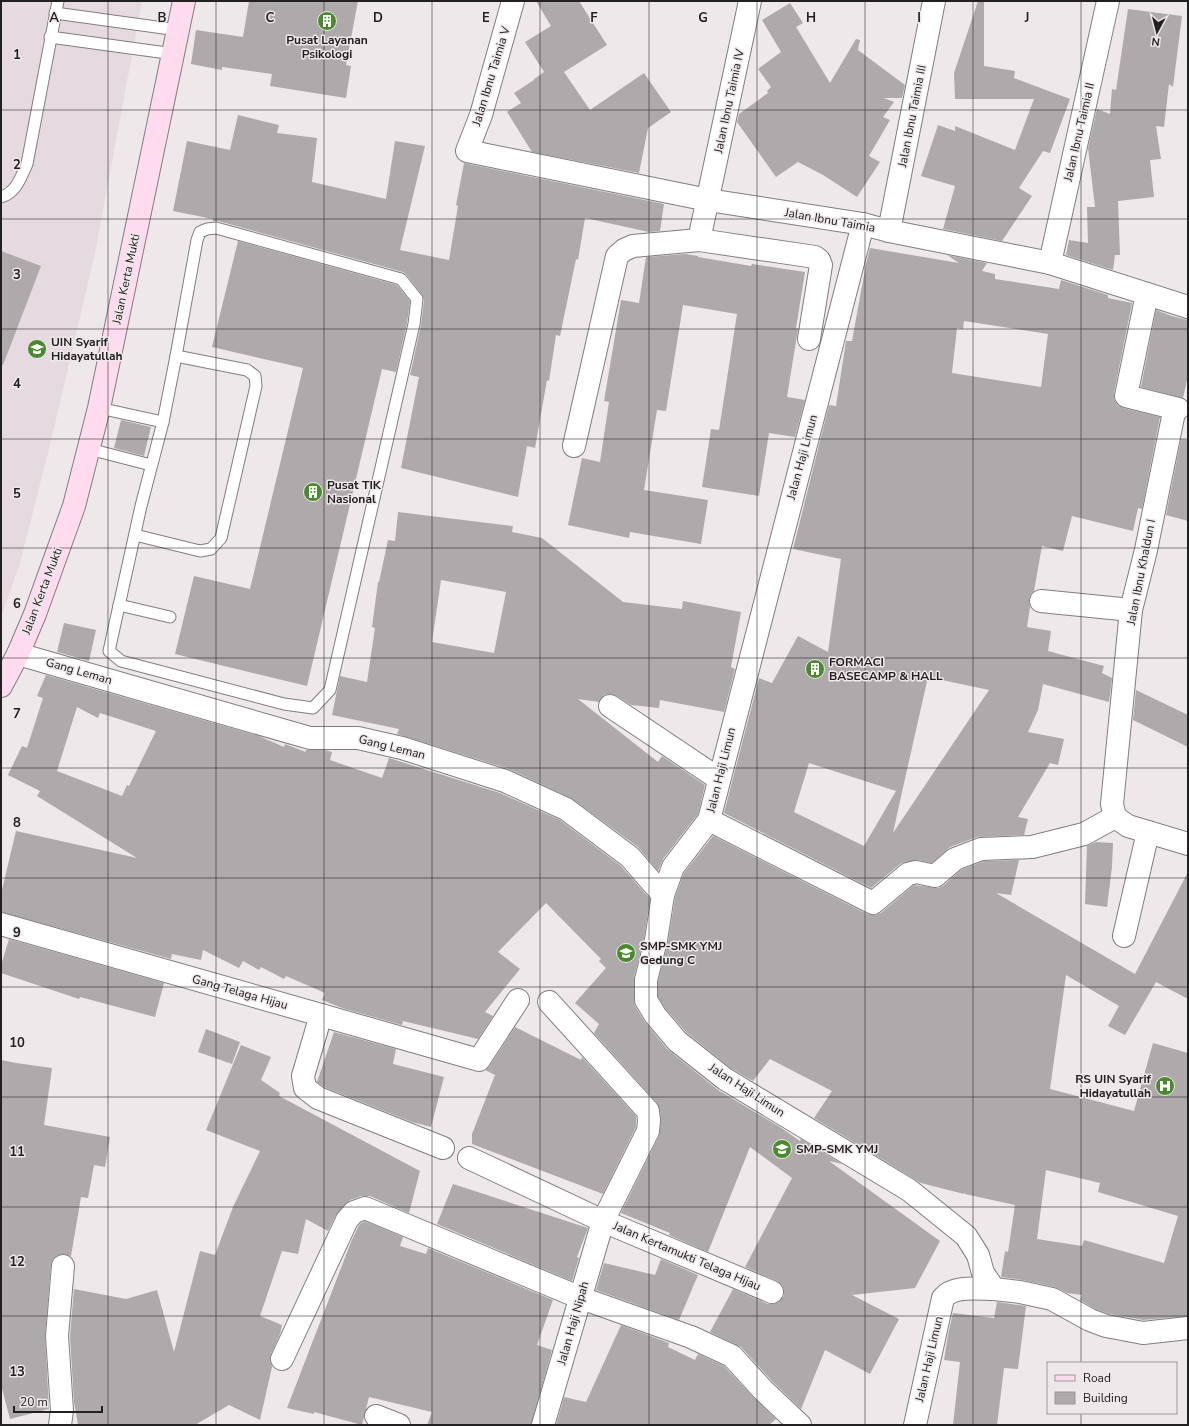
<svg xmlns="http://www.w3.org/2000/svg" width="1189" height="1426" viewBox="0 0 1189 1426" font-family="'Nunito Sans',sans-serif">
<style>
.built{fill:#e7d9e0}
.building{fill:#aea9ab;fill-rule:evenodd}
.lines{fill:none;stroke-linecap:round;stroke-linejoin:round}
.lane-casing{stroke:#827d80;stroke-width:13}
.street-casing{stroke:#827d80;stroke-width:24}
.secondary-casing{stroke:#827d80;stroke-width:24}
.lane{stroke:#fff;stroke-width:11}
.street{stroke:#fff;stroke-width:22}
.secondary{stroke:#fedbee;stroke-width:22}
.grid{fill:none;stroke:#222021;stroke-width:1;stroke-opacity:0.55}
.labels{text-anchor:middle;dominant-baseline:central;stroke-width:3;stroke-linejoin:round;paint-order:stroke}
.poi-label{font-size:12px;font-weight:bold;fill:#222021;stroke:#eee8eb;text-anchor:start}
.street-label{font-size:12px;fill:#222021;stroke:#eee8eb}
.grid-label{font-size:13px;text-anchor:middle;font-weight:bold;fill:#222021;stroke:#eee8eb;stroke-width:3;stroke-linejoin:round;paint-order:stroke}
</style>
<rect width="100%" height="100%" fill="#eee8eb"/>
<polygon class="built" points="1,1 142,1 95,253 50,445 20,563 1,617"/>
<g class="building">
<polygon points="249,1 358,1 346,65 351,66 346,98 270,86 272,74 222,67 222,70 191,64 196,30 243,37"/>
<polygon points="536,1 579,1 607,45 564,72 590,110 644,73 671,112 648,128 639,173 532,152 507,112 521,103 514,93 534,80 534,79 544,72 525,42 551,26"/>
<polygon points="978,1 984,1 984,66 1015,71 1014,78 1070,99 1050,153 1043,151 1019,188 1032,196 1002,241 943,229 955,186 921,176 938,125 955,131 955,126 1015,150 1034,99 955,99 954,73"/>
<polygon points="790,3 803,23 796,27 830,83 856,39 860,40 858,50 905,85 902,98 884,98 894,102 883,117 890,120 869,156 880,162 857,197 823,175 798,162 776,177 737,122 739,114 768,93 767,91 771,87 758,69 781,52 762,20"/>
<polygon points="1128,9 1182,16 1173,87 1169,84 1164,127 1156,126 1161,159 1150,160 1154,197 1118,201 1120,255 1115,255 1113,270 1066,255 1069,240 1088,243 1087,207 1095,207 1088,148 1097,109 1110,114 1112,89 1116,90"/>
<polygon points="238,115 279,125 277,133 317,138 312,182 386,199 395,141 425,146 400,250 449,260 458,206 456,205 464,163 664,204 660,231 649,232 585,218 578,260 576,259 560,336 556,335 549,381 547,380 535,448 527,446 518,497 401,468 419,377 410,375 421,325 424,300 422,295 406,274 403,272 218,221 213,221 213,219 173,211 187,141 230,150"/>
<polygon points="238,241 397,285 410,301 407,323 396,372 382,369 307,686 175,654 194,576 250,589 303,368 212,347"/>
<path d="M870 248 959 263 947 255 987 263 982 271 995 274V279L1059 289 1061 280 1108 295V298L1132 303 1114 393V399L1117 405 1123 408 1160 417 1142 509 1138 508 1133 531 1072 516 1063 551 1042 546 1034 591 1031 594 1029 599 1030 607 1027 627 1051 631 1048 651 1104 666 1102 673 1112 678 1109 702 1043 684 1038 710 1028 732 1064 739 1058 765 1050 763 1018 817 1028 819 1024 835 977 837 950 847 932 863 918 860 905 862 900 864 871 888 724 813 759 678 772 683 798 636 828 652 841 559 793 549 829 405 836 406 846 341H852L866 264ZM964 321 1048 334 1041 387 952 373 957 328 963 329ZM928 677 989 690 893 833 902 792ZM809 763 896 791 864 846 794 812Z"/>
<polygon points="1,251 41,266 3,365 1,365"/>
<polygon points="685,254 698,256 698,257 751,266 752,264 805,272 796,328 798,329 787,397 805,400 795,437 769,433 759,496 702,487 711,429 719,430 737,314 683,305 666,411 657,410 644,490 708,500 701,544 630,532 629,538 568,525 582,458 600,462 609,402 604,401 621,300 639,303 646,257"/>
<polygon points="1156,310 1172,316 1188,320 1188,376 1183,398 1141,387"/>
<polygon points="121,420 151,427 144,456 114,448"/>
<polygon points="1181,439 1188,440 1188,521 1166,515"/>
<path d="M398 512 513 526 512 532 542 538 623 602 682 609 683 601 741 612 731 667 735 669 724 712 660 700 659 708 631 705 617 696 611 694 604 695 599 702 578 699 658 762 662 756 705 785 698 814 663 859 658 871 638 847 571 798 509 769 397 734 399 729 332 715 340 676 367 682 375 628 372 627 378 582H379L388 540 395 541ZM441 580 506 592 494 653 432 642Z"/>
<polygon points="64,623 96,630 89,661 57,652"/>
<path d="M46 675 259 736 284 747 285 744 306 752V750H325L332 752 330 760 382 778 389 758 500 793 560 820 621 866 650 899 644 938 634 977V1000L635 1006 644 1021 667 1049 718 1090 780 1127 800 1141 801 1139 842 1164 829 1161 940 1241 915 1288 852 1295 899 1319 870 1374 825 1350 801 1409 772 1381 741 1347 710 1332 733 1289 768 1304H773L779 1302 784 1296V1291L782 1285 777 1281 745 1267 792 1178 750 1147 708 1252 669 1235 670 1233 621 1213 659 1136 661 1122 660 1110 657 1103 594 1033 599 1024 575 1003 606 968 599 961 601 959 546 903 498 952 520 969 485 1012 493 1016 478 1039 403 1021 402 1025 342 1008 322 1000 325 993 286 976 284 979 261 967 259 970 243 961 239 968 203 950 201 960 172 954 171 959 1 912V894L16 831 137 858 37 796 40 791 8 775 22 746 27 748 43 698 37 696ZM77 707 98 718 100 713 156 731 129 786 127 785 122 796 57 771Z"/>
<polygon points="1136,690 1188,715 1188,747 1133,720"/>
<path d="M713 836 867 914 874 915 881 913 914 885 938 888 943 886 961 870 984 861 1019 860 1011 895 996 893 1135 974 1188 872V999L1156 982 1125 1035 1108 1026 1119 1006 1066 975 1050 1089 1134 1111 1153 1043 1188 1053V1316L1143 1320 1109 1314 1095 1309 1080 1300 1082 1295 1067 1293 1055 1287 1023 1280 1001 1277 1005 1251 1008 1252 1015 1205 965 1194V1192L964 1194 921 1183 814 1118 832 1091 770 1059 753 1081 732 1069 686 1032 665 1008 658 997V982L668 942 675 898 684 873ZM1046 1170 1100 1183 1098 1192 1178 1216 1164 1263 1084 1240 1082 1246 1037 1239Z"/>
<polygon points="1096,842 1113,843 1112,867 1107,907 1085,904 1087,846"/>
<polygon points="9,939 164,983 155,1017 80,997 79,999 1,973 1,965"/>
<polygon points="515,1027 581,1060 582,1057 636,1116 636,1127 603,1194 472,1144 472,1134 495,1075 485,1070 489,1067"/>
<polygon points="206,1029 240,1042 232,1064 198,1052"/>
<polygon points="334,1032 396,1049 393,1064 444,1077 431,1127 412,1122 324,1087 317,1082"/>
<polygon points="241,1045 271,1057 261,1080 280,1093 279,1096 420,1171 409,1213 370,1196 361,1196 350,1200 345,1204 336,1215 328,1231 306,1219 298,1254 282,1251 260,1316 282,1325 280,1334 271,1354 270,1360 272,1367 260,1420 229,1405 195,1425 78,1425 74,1402 70,1336 74,1289 126,1299 157,1290 174,1352 200,1251 215,1255 233,1207 260,1151 206,1130"/>
<polygon points="1,1060 16,1063 52,1068 44,1125 110,1137 105,1167 94,1165 88,1198 81,1197 71,1256 64,1254 58,1255 53,1259 51,1265 45,1335 49,1409 10,1419 1,1385"/>
<polygon points="453,1184 588,1228 577,1257 579,1258 572,1281 437,1224"/>
<polygon points="365,1221 403,1237 400,1246 426,1254 428,1248 553,1300 537,1345 552,1350 531,1425 427,1425 432,1412 369,1397 362,1425 314,1412 314,1414 287,1408 351,1242 358,1227 361,1223"/>
<polygon points="661,1259 698,1275 679,1320 596,1290 604,1263 655,1275"/>
<polygon points="997,1302 1026,1306 1018,1369 1004,1368 997,1425 953,1425 960,1362 944,1360 948,1335 953,1313 994,1318"/>
<polygon points="621,1325 669,1343 668,1347 695,1360 698,1354 724,1366 754,1398 776,1419 769,1425 556,1425 564,1397 586,1402"/>
</g>
<g class="lines">
<defs>
<g id="lane">
<polyline points="55,13 178,30"/>
<polyline points="50,37 174,54"/>
<path d="M1 197C16 193 21 177 27 164L58 1"/>
<polygon points="216,228 401,279 417,299 414,324 330,690 313,708 284,704 121,661 109,651 141,506 163,422 176,356 197,240 200,232 207,229"/>
<polyline points="99,408 163,422"/>
<polyline points="89,449 151,465"/>
<polyline points="135,535 200,551 211,549 221,538 256,386 255,376 247,370 176,356"/>
<polyline points="119,605 170,617"/>
</g>
<g id="street">
<polyline points="513,1 481,115 467,151 708,200 863,224 889,231 1050,263 1188,307"/>
<polyline points="863,224 709,820 673,867 663,895 656,940 646,980 646,1000 655,1015 677,1041 725,1079 909,1190 966,1236 978,1255 983,1273 994,1289 1020,1292 1052,1299 1090,1320 1106,1326 1143,1333 1188,1328"/>
<polyline points="889,231 934,1"/>
<polyline points="699,240 750,1"/>
<polyline points="1050,263 1108,1"/>
<polyline points="1147,294 1126,396 1178,409 1174,412 1146,550 1131,610 1112,804 1115,817 1128,826 1188,844"/>
<polyline points="574,446 617,256 624,250 633,246 699,240 815,257 819,260 821,265 809,339"/>
<polyline points="1041,601 1131,610"/>
<polyline points="18,654 310,738 358,738 402,748 505,781 566,809 630,857 663,895"/>
<polyline points="610,706 719,779"/>
<polyline points="709,820 873,903 908,874 916,872 935,876 955,859 981,849 1032,847 1084,834 1115,817"/>
<polyline points="1,924 479,1060 518,1000"/>
<polyline points="1124,936 1148,832"/>
<polyline points="321,1015 303,1076 305,1088 318,1098 443,1148"/>
<polyline points="469,1158 603,1221 772,1292"/>
<polyline points="282,1359 347,1220 354,1212 365,1208 581,1298 691,1337 732,1356 763,1390 800,1425"/>
<polyline points="376,1416 399,1425"/>
<polyline points="60,1425 62,1410 57,1336 63,1266"/>
<polyline points="543,1425 603,1221 648,1131 649,1121 648,1111 549,1002"/>
<path d="M915 1425 943 1298C954 1285 978 1289 994 1289"/>
</g>
<polyline id="secondary" points="1,686 18,654 35,614 74,506 99,408 184,1"/>
</defs>
<use href="#lane" class="lane-casing"/>
<use href="#street" class="street-casing"/>
<use href="#secondary" class="secondary-casing"/>
<use href="#lane" class="lane"/>
<use href="#street" class="street"/>
<use href="#secondary" class="secondary"/>
</g>
<path class="grid" d="M108 1V1425M216 1V1425M324 1V1425M432 1V1425M540 1V1425M649 1V1425M757 1V1425M865 1V1425M973 1V1425M1081 1V1363M1 110H1188M1 219H1188M1 329H1188M1 439H1188M1 548H1188M1 658H1188M1 768H1188M1 878H1188M1 987H1188M1 1097H1188M1 1207H1188M1 1316H1188M1081 1413V1425"/>
<defs>
<symbol id="building-disc" viewBox="-11 -11 22 22"><circle r="9.5" fill="#498a2d" stroke="#eee8eb"/><path d="M-4-6H4V6H1V3H-1V6H-4ZM-2.5-4.3h1.7v1.8h-1.7ZM.8-4.3h1.7v1.8H.8ZM-2.5-1h1.7V.8h-1.7ZM.8-1h1.7V.8H.8Z" fill="#fff"/></symbol>
<symbol id="university-disc" viewBox="-11 -11 22 22"><circle r="9.5" fill="#498a2d" stroke="#eee8eb"/><path d="M0-5L7-2L0 1L-7-2ZM-4 1L0 2.5L4 1V4Q0 6-4 4Z" fill="#fff"/></symbol>
<symbol id="school-disc" viewBox="-11 -11 22 22"><circle r="9.5" fill="#498a2d" stroke="#eee8eb"/><path d="M0-5L7-2L0 1L-7-2ZM-4 1L0 2.5L4 1V4Q0 6-4 4Z" fill="#fff"/></symbol>
<symbol id="hospital-disc" viewBox="-11 -11 22 22"><circle r="9.5" fill="#498a2d" stroke="#eee8eb"/><path d="M-5-5h3v3.5h4V-5h3V5h-3V1.5h-4V5h-3Z" fill="#fff"/></symbol>
</defs>
<g fill-rule="evenodd">
<use href="#building-disc" x="316" y="10" width="22" height="22"/>
<use href="#university-disc" x="26" y="338" width="22" height="22"/>
<use href="#building-disc" x="302" y="481" width="22" height="22"/>
<use href="#building-disc" x="804" y="658" width="22" height="22"/>
<use href="#school-disc" x="615" y="942" width="22" height="22"/>
<use href="#hospital-disc" x="1154" y="1075" width="22" height="22"/>
<use href="#school-disc" x="771" y="1138" width="22" height="22"/>
</g>
<g class="labels">
<g class="poi-label">
<text x="327" y="40" text-anchor="middle">Pusat Layanan<tspan x="327" dy="14">Psikologi</tspan></text>
<text x="51" y="342">UIN Syarif<tspan x="51" dy="14">Hidayatullah</tspan></text>
<text x="327" y="485">Pusat TIK<tspan x="327" dy="14">Nasional</tspan></text>
<text x="829" y="662">FORMACI<tspan x="829" dy="14">BASECAMP &amp; HALL</tspan></text>
<text x="640" y="946">SMP-SMK YMJ<tspan x="640" dy="14">Gedung C</tspan></text>
<text x="1151" y="1079" text-anchor="end">RS UIN Syarif<tspan x="1151" dy="14">Hidayatullah</tspan></text>
<text x="796" y="1149">SMP-SMK YMJ</text>
</g>
<g class="street-label">
<text transform="translate(491 76) rotate(-73)">Jalan Ibnu Taimia V</text>
<text transform="translate(729 101) rotate(-78)">Jalan Ibnu Taimia IV</text>
<text transform="translate(912 116) rotate(-79)">Jalan Ibnu Taimia III</text>
<text transform="translate(1079 132) rotate(-77)">Jalan Ibnu Taimia II</text>
<text transform="translate(830 220) rotate(10)">Jalan Ibnu Taimia</text>
<text transform="translate(126 279) rotate(-78)">Jalan Kerta Mukti</text>
<text transform="translate(802 457) rotate(-75)">Jalan Haji Limun</text>
<text transform="translate(1141 572) rotate(-79)">Jalan Ibnu Khaldun I</text>
<text transform="translate(42 591) rotate(-69)">Jalan Kerta Mukti</text>
<text transform="translate(79 671) rotate(16)">Gang Leman</text>
<text transform="translate(392 747) rotate(14)">Gang Leman</text>
<text transform="translate(721 770) rotate(-76)">Jalan Haji Limun</text>
<text transform="translate(240 992) rotate(16)">Gang Telaga Hijau</text>
<text transform="translate(747 1090) rotate(33)">Jalan Haji Limun</text>
<text transform="translate(687 1256) rotate(23)">Jalan Kertamukti Telaga Hijau</text>
<text transform="translate(573 1323) rotate(-74)">Jalan Haji Nipah</text>
<text transform="translate(929 1359) rotate(-77)">Jalan Haji Limun</text>
</g>
</g>
<g class="grid-label">
<text x="54" y="22">A</text>
<text x="162" y="22">B</text>
<text x="270" y="22">C</text>
<text x="378" y="22">D</text>
<text x="486" y="22">E</text>
<text x="594" y="22">F</text>
<text x="703" y="22">G</text>
<text x="811" y="22">H</text>
<text x="919" y="22">I</text>
<text x="1027" y="22">J</text>
<text x="17" y="59">1</text>
<text x="17" y="169">2</text>
<text x="17" y="279">3</text>
<text x="17" y="388">4</text>
<text x="17" y="498">5</text>
<text x="17" y="608">6</text>
<text x="17" y="718">7</text>
<text x="17" y="827">8</text>
<text x="17" y="937">9</text>
<text x="17" y="1047">10</text>
<text x="17" y="1156">11</text>
<text x="17" y="1266">12</text>
<text x="17" y="1376">13</text>
</g>
<rect width="1189" height="1426" fill="none" stroke="#222021" stroke-width="4"/>
<rect x="1047" y="1362" width="130" height="52" fill="#eee8eb" stroke="#9c989a"/>
<rect x="1055" y="1375" width="20" height="6" fill="#fedbee" stroke="#9c989a"/>
<text x="1083" y="1382" font-size="12" fill="#222021">Road</text>
<rect x="1055" y="1392" width="20" height="12" fill="#aea9ab" stroke="#9c989a"/>
<text x="1083" y="1402" font-size="12" fill="#222021">Building</text>
<g transform="translate(1157 32) rotate(187)" stroke="#eee8eb" stroke-width="3" paint-order="stroke">
<path d="M0-3L7 15L0 10L-7 15Z" fill="#222021"/>
<text y="-6" font-size="11" font-weight="bold" text-anchor="middle" fill="#222021">N</text>
</g>
<path d="M14 1406v6h88v-6" fill="none" stroke="#222021" stroke-width="2"/>
<text x="20" y="1406" font-size="12" fill="#222021" stroke="#eee8eb" stroke-width="3" paint-order="stroke">20 m</text>
</svg>
